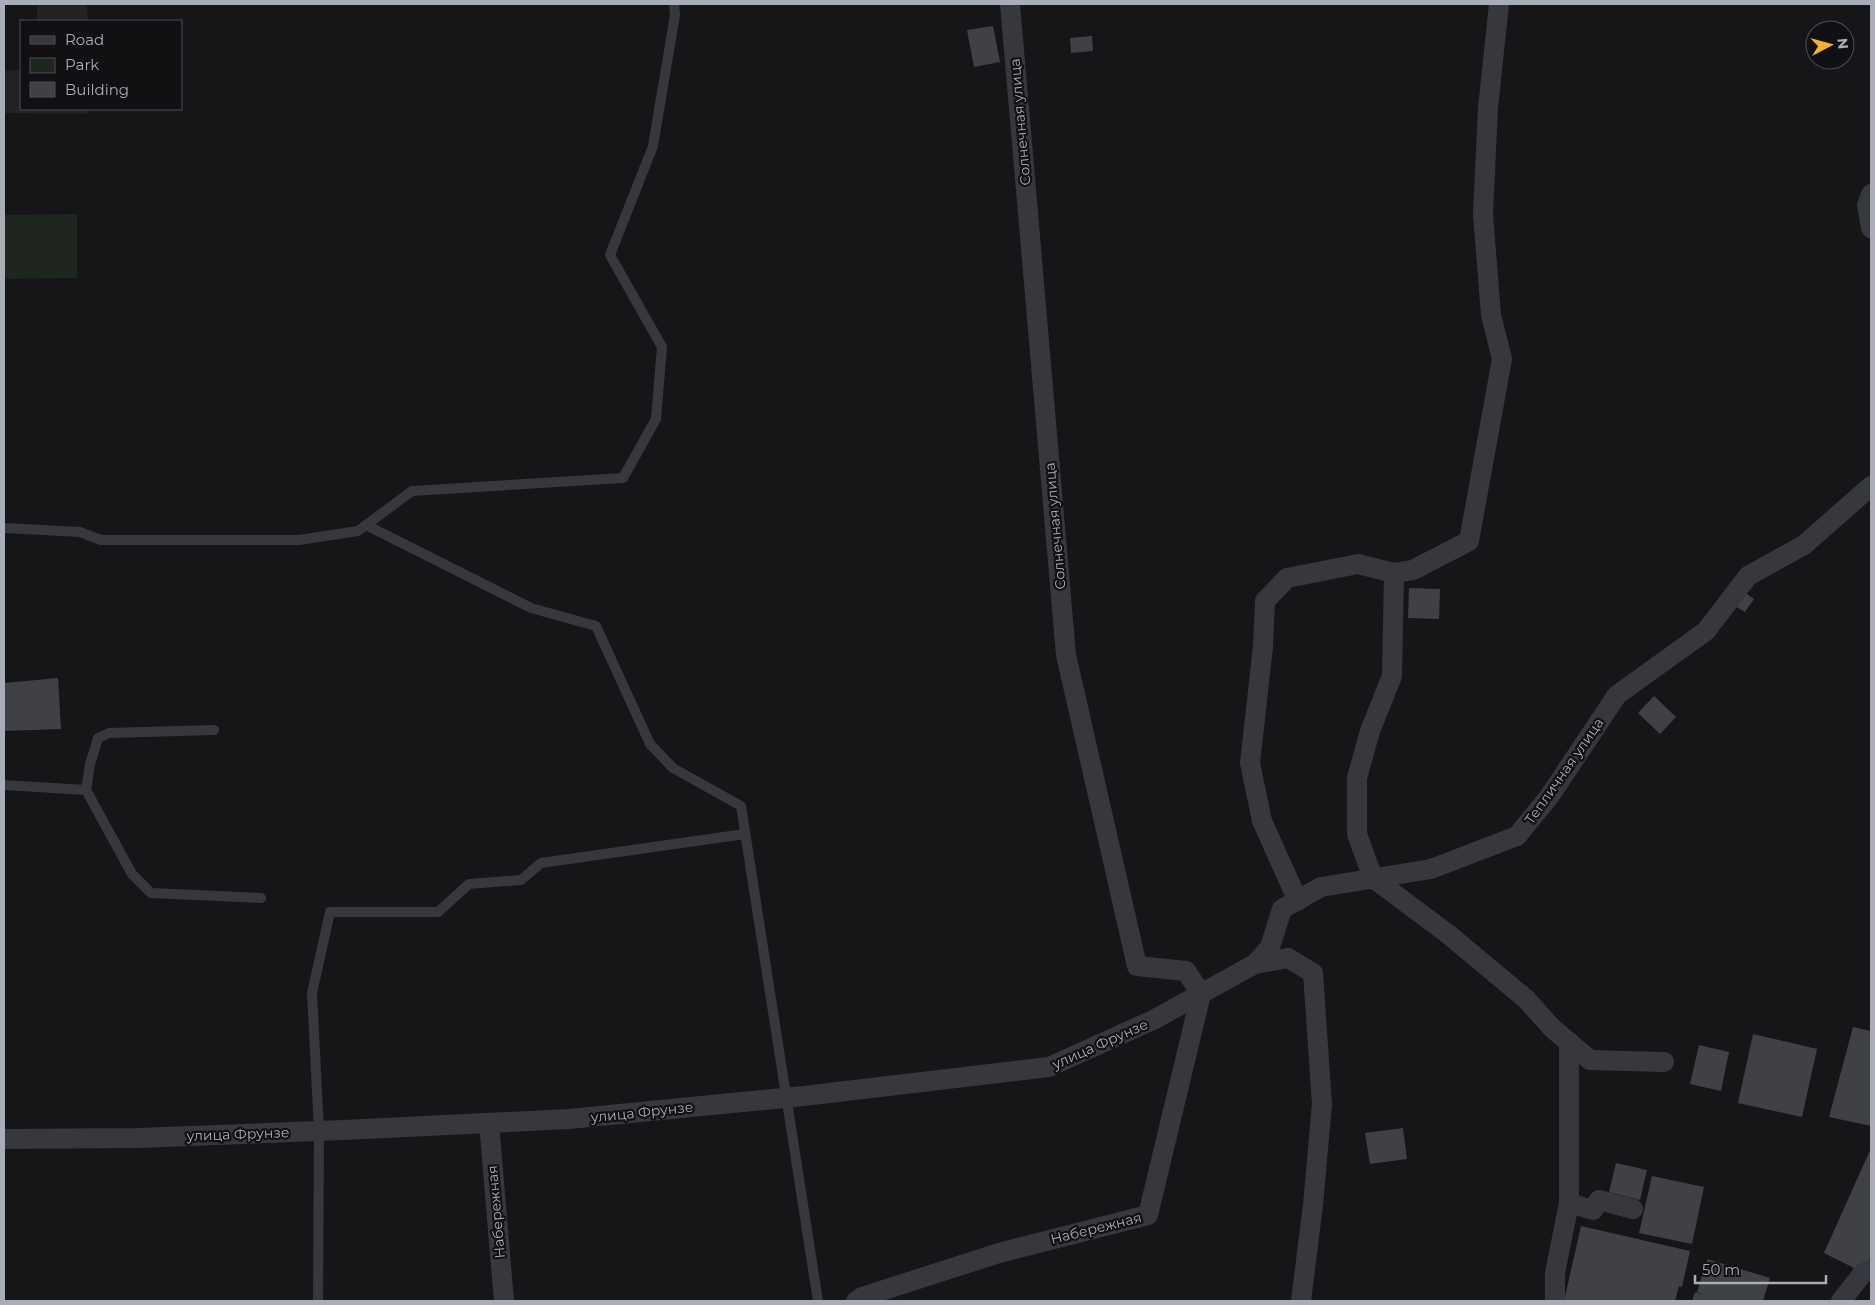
<svg xmlns="http://www.w3.org/2000/svg" width="1875" height="1305" viewBox="0 0 1875 1305" font-family="Montserrat,sans-serif">
<style>
.built{fill:#222225}
.green{fill:#1e261f}
.building{fill:#404145}
.lines{fill:none;stroke-linecap:round;stroke-linejoin:round}
.lane{stroke:#37383d;stroke-width:10}
.street{stroke:#37383d;stroke-width:20}
.labels{text-anchor:middle;dominant-baseline:central;stroke-width:4.5;stroke-linejoin:round;paint-order:stroke}
.street-label{font-size:14px;fill:#a8adb8;stroke:#111113}
</style>
<rect width="100%" height="100%" fill="#161618"/>
<g class="built">
<polygon points="37,4 87,4 88,21 37,21"/>
<polygon points="21,70 21,109 89,109 89,114 4,113 4,71"/>
</g>
<polygon class="green" points="77,214 77,278 4,279 4,215"/>
<g class="building">
<polygon points="993,26 1000,62 974,67 967,30"/>
<polygon points="1092,36 1093,51 1071,53 1070,38"/>
<polygon points="1409,588 1440,589 1439,619 1408,618"/>
<polygon points="1744,592 1754,599 1745,612 1735,606"/>
<polygon points="58,678 61,729 4,731 4,683"/>
<polygon points="1654,696 1676,717 1660,734 1638,713"/>
<polygon points="1853,1027 1871,1031 1871,1126 1829,1117"/>
<polygon points="1753,1034 1817,1049 1802,1117 1738,1103"/>
<polygon points="1699,1045 1729,1052 1721,1091 1690,1084"/>
<polygon points="1403,1128 1407,1159 1370,1164 1365,1133"/>
<polygon points="1871,1148 1871,1258 1858,1270 1824,1253"/>
<polygon points="1616,1163 1647,1170 1640,1200 1609,1192"/>
<polygon points="1652,1176 1704,1187 1692,1244 1639,1233"/>
<polygon points="1581,1226 1690,1251 1682,1287 1679,1286 1675,1301 1564,1301"/>
<polygon points="1707,1259 1770,1278 1763,1301 1692,1301 1695,1292 1705,1295 1697,1292"/>
</g>
<g class="lines">
<g class="lane">
<polyline points="366,525 531,608 596,626 650,744 673,768 741,806 818,1301"/>
<polyline points="4,528 80,532 101,540 299,540 358,531 412,491 623,478 656,419 662,347 610,255 653,146 675,15 674,4"/>
<polyline points="4,785 86,790 132,874 151,893 261,898"/>
<polyline points="86,790 90,764 98,738 109,733 214,730"/>
<polyline points="318,1301 319,1131 312,993 330,912 438,912 469,884 521,880 541,863 745,834"/>
</g>
<g class="street">
<polyline points="1871,194 1867,205 1871,228"/>
<polyline points="1394,573 1413,570 1469,541 1502,359 1491,315 1483,214 1488,108 1499,4"/>
<polyline points="1298,901 1262,821 1250,763 1263,646 1265,601 1287,578 1358,564 1394,573 1392,676 1370,731 1357,778 1357,834 1373,878 1448,934 1526,999 1552,1028 1590,1060 1664,1062"/>
<polyline points="1255,964 1270,947 1282,909 1321,887 1431,869 1517,836 1549,797 1617,695 1706,631 1748,576 1804,545 1871,486"/>
<polyline points="489,1123 504,1301"/>
<polyline points="4,1139 139,1138 344,1130 569,1119 804,1096 1049,1067 1153,1020 1255,964 1288,958 1313,973 1322,1104 1313,1205 1301,1301"/>
<polyline points="1569,1203 1593,1210 1599,1200 1633,1209"/>
<polyline points="856,1301 862,1297 999,1253 1148,1215 1201,994 1186,971 1137,966 1066,655 1010,4"/>
<polyline points="1555,1301 1555,1273 1569,1203 1569,1042"/>
<polyline points="1841,1301 1863,1273 1871,1270"/>
</g>
</g>
<g class="labels">
<g class="street-label">
<text transform="translate(1020 122) rotate(-95)">Солнечная улица</text>
<text transform="translate(1055 526) rotate(-95)">Солнечная улица</text>
<text transform="translate(1564 771) rotate(-55)">Тепличная улица</text>
<text transform="translate(1100 1044) rotate(-24)">улица Фрунзе</text>
<text transform="translate(642 1112) rotate(-6)">улица Фрунзе</text>
<text transform="translate(238 1134) rotate(-2)">улица Фрунзе</text>
<text transform="translate(496 1212) rotate(-95)">Набережная</text>
<text transform="translate(1096 1228) rotate(-14)">Набережная</text>
</g>
</g>
<rect width="1875" height="1305" fill="none" stroke="#a8adb8" stroke-width="10"/>
<rect x="20" y="20" width="162" height="90" fill="#111113" stroke="#4d4f55"/>
<rect x="30" y="36" width="25" height="8" fill="#37383d" stroke="#4d4f55"/>
<text x="65" y="45" font-size="15" fill="#a8adb8">Road</text>
<rect x="30" y="58" width="25" height="15" fill="#1e261f" stroke="#4d4f55"/>
<text x="65" y="70" font-size="15" fill="#a8adb8">Park</text>
<rect x="30" y="82" width="25" height="15" fill="#404145" stroke="#4d4f55"/>
<text x="65" y="95" font-size="15" fill="#a8adb8">Building</text>
<g transform="translate(1830 45) rotate(84)"><circle r="24" fill="#111113" stroke="#4d4f55"/>
<path d="M0-4L9 19L0 12L-9 19Z" fill="#f2b134"/>
<text y="-8" font-size="14" font-weight="bold" text-anchor="middle" fill="#a8adb8">N</text>
</g>
<path d="M1695 1275v8h131v-8" fill="none" stroke="#a8adb8" stroke-width="2.5"/>
<text x="1702" y="1275" font-size="15" fill="#a8adb8" stroke="#111113" stroke-width="4" paint-order="stroke">50 m</text>
</svg>
